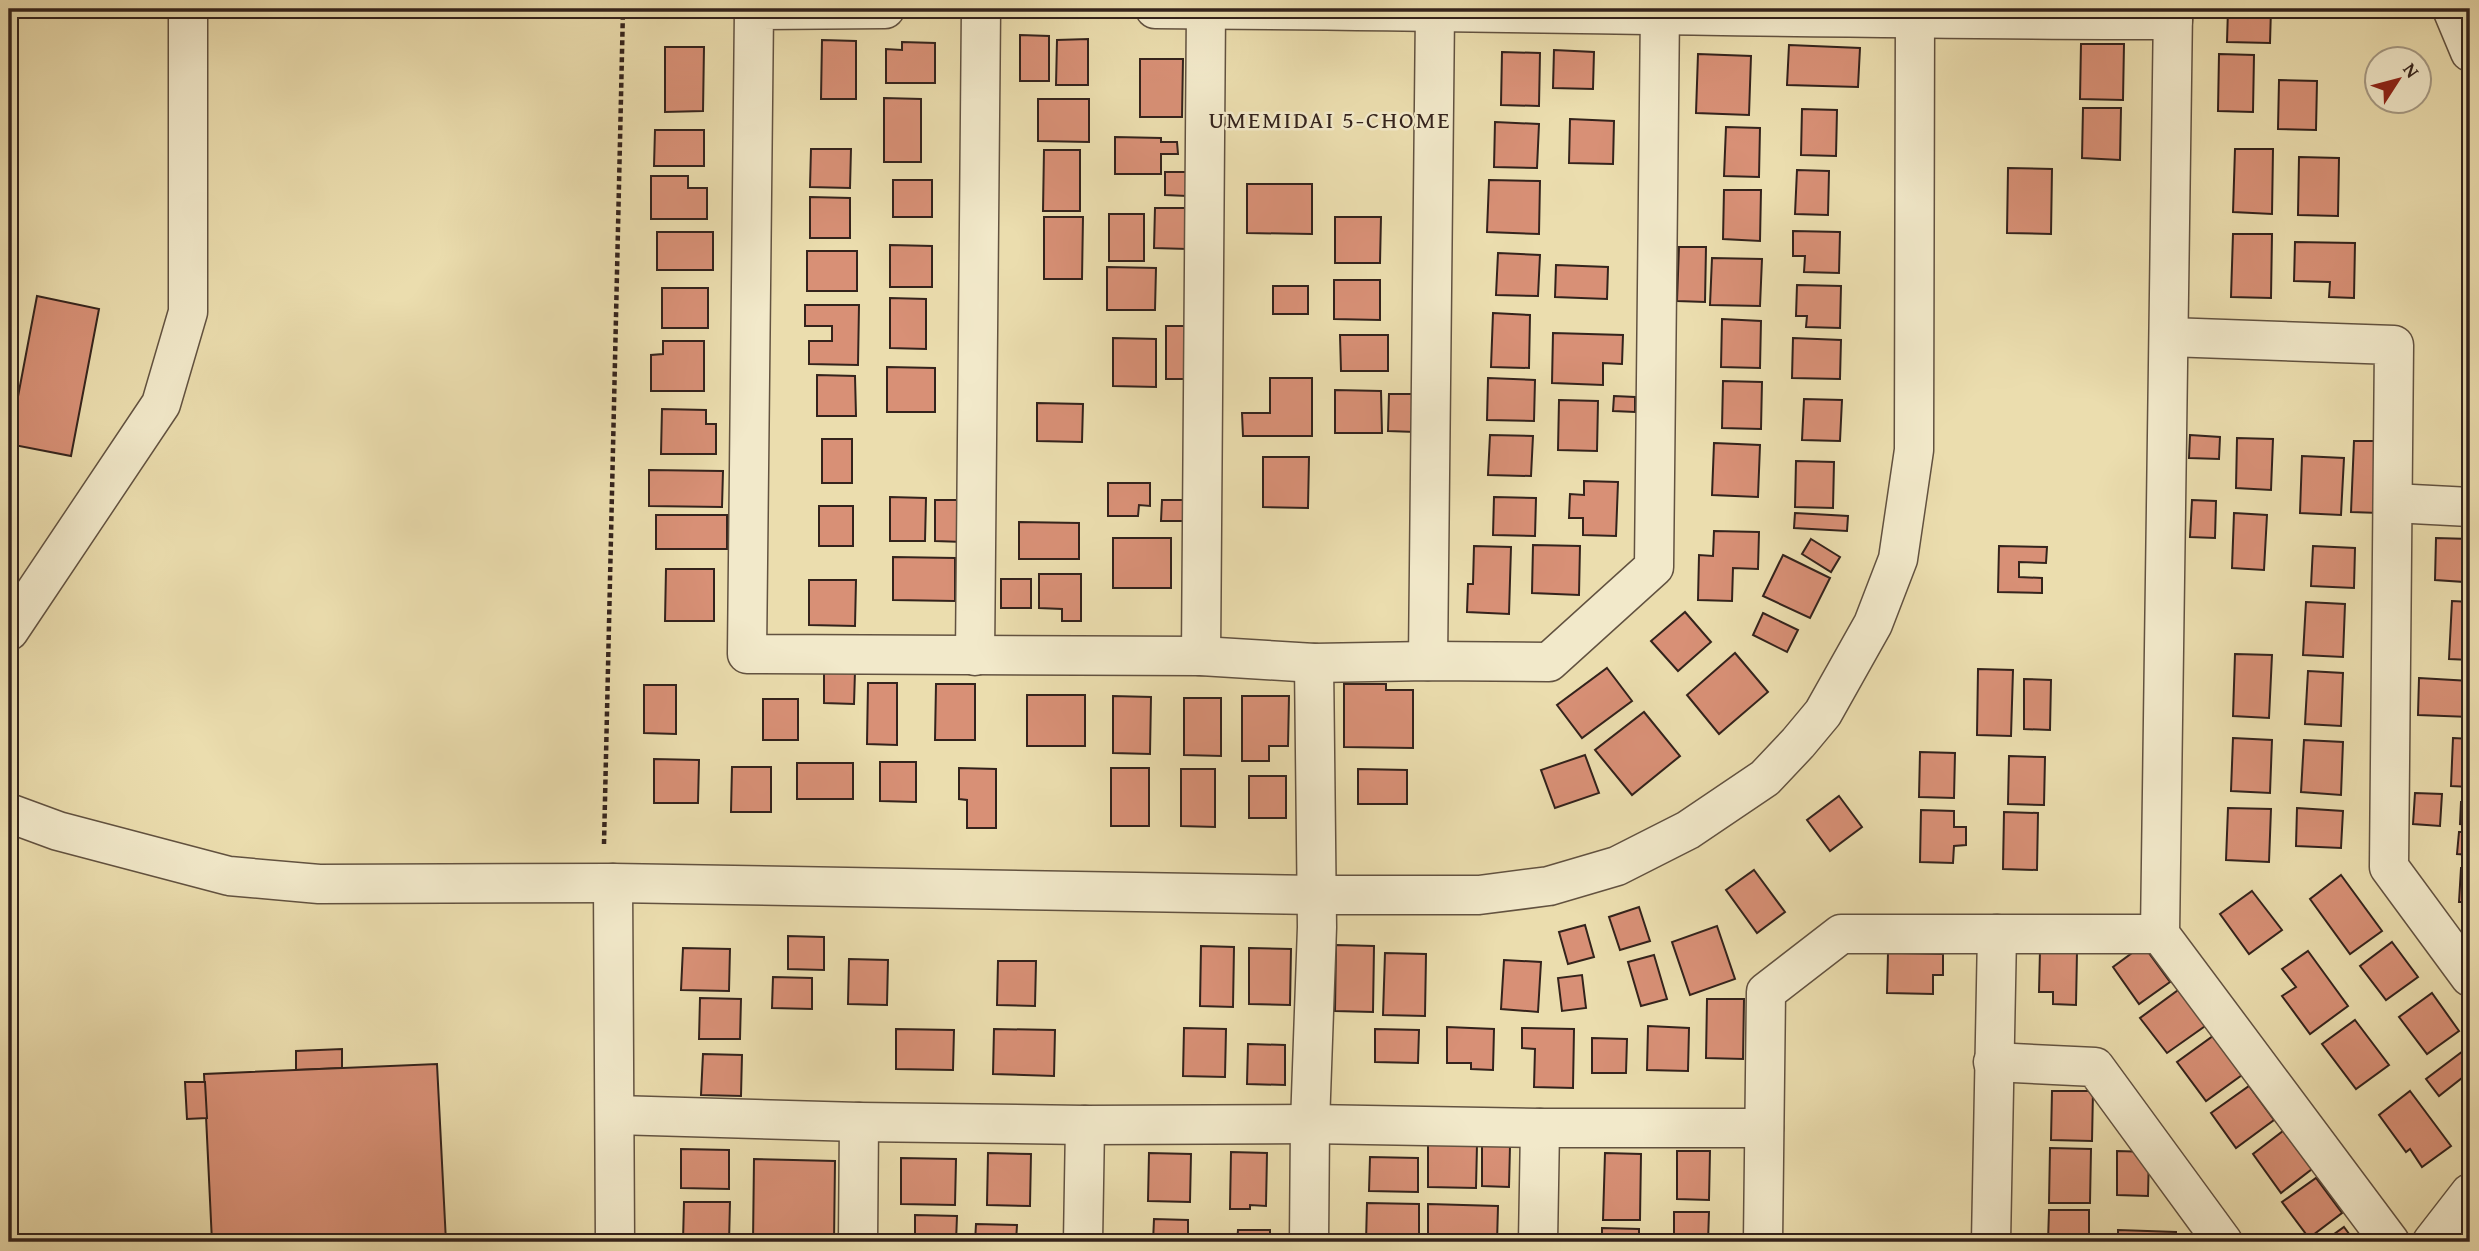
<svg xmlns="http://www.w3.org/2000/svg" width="2479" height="1251" viewBox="0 0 2479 1251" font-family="'Gentium Book Plus',serif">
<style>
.building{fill:#d89076;stroke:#34231c;stroke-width:2}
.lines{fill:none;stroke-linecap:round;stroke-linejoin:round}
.minor-casing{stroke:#625240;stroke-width:41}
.tertiary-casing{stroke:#625240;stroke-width:41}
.path{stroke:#34231c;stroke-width:4.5;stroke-dasharray:5 3.5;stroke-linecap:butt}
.minor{stroke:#f2e9ca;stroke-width:38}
.tertiary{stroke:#f2e9ca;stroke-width:38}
.labels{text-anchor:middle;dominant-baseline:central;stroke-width:5;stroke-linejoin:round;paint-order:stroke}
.neighbourhood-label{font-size:24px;letter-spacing:2px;fill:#34231c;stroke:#f2e9ca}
</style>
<rect width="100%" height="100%" fill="#ebddae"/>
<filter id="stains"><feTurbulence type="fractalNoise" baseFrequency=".00286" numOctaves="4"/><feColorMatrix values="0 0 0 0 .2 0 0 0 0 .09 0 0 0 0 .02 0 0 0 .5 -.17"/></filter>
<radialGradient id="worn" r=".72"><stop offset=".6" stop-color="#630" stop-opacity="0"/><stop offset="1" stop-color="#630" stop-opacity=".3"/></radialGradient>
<g class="building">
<polygon points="2228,9 2271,9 2270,43 2227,42"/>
<polygon points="1020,35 1049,36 1049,81 1020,81"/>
<polygon points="1088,39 1088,85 1056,85 1057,40"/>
<polygon points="822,40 856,41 856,99 821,99"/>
<polygon points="902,42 935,43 935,83 886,83 886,49 902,50"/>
<polygon points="2081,44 2124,44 2123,100 2080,99"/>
<polygon points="1789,45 1860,48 1858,87 1787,85"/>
<polygon points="665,47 704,47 703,111 665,112"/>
<polygon points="1554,50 1594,52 1593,89 1553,88"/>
<polygon points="1502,52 1540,53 1539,106 1501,105"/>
<polygon points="1698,54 1751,56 1749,115 1696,113"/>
<polygon points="2219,54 2254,55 2253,112 2218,111"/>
<polygon points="1140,59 1183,59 1182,117 1140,117"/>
<polygon points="2279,80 2317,81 2316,130 2278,129"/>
<polygon points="884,98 921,99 921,162 884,162"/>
<polygon points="1038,99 1089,99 1089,142 1038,141"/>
<polygon points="2083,108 2121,108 2120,160 2082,158"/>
<polygon points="1802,109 1837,110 1836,156 1801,155"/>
<polygon points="1570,119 1614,121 1613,164 1569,163"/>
<polygon points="1495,122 1539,124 1537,168 1494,167"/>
<polygon points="1726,127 1760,128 1759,177 1724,176"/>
<polygon points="655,130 704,130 704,166 654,166"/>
<polygon points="1115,137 1161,138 1161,142 1177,142 1178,154 1161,154 1161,174 1115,174"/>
<polygon points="811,149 851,149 850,188 810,187"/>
<polygon points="2235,149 2273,149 2272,214 2233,212"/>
<polygon points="1044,150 1080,150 1080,211 1043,211"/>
<polygon points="2299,157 2339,158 2338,216 2298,215"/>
<polygon points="2008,168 2052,169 2051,234 2007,233"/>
<polygon points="1797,170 1829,171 1828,215 1795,214"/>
<polygon points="1165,172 1187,172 1187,196 1165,195"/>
<polygon points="651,176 688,176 688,188 707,188 707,219 651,219"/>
<rect x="893" y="180" width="39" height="37"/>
<polygon points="1489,180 1540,181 1539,234 1487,232"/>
<polygon points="1247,184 1312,184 1312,234 1247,233"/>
<polygon points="1724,190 1761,190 1760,241 1723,239"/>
<polygon points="810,197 850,198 850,238 810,238"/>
<polygon points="1155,208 1187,208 1187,249 1154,248"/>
<rect x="1109" y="214" width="35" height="47"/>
<polygon points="1044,217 1083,217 1082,279 1044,279"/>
<polygon points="1335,217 1381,217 1380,263 1335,263"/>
<polygon points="1793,231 1840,232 1839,273 1804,272 1805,256 1793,256"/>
<rect x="657" y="232" width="56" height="38"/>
<polygon points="2233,234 2272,234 2271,298 2231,297"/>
<polygon points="2295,242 2355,243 2354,298 2329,297 2330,282 2294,281"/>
<polygon points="890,245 932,246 932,287 890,287"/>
<polygon points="1679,247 1706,247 1705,302 1677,301"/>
<rect x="807" y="251" width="50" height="40"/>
<polygon points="1498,253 1540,255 1538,296 1496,295"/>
<polygon points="1712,258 1762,259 1760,306 1710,305"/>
<polygon points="1556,265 1608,267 1607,299 1555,297"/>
<polygon points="1107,267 1156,268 1155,310 1107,310"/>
<polygon points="1334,280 1380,280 1380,320 1334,319"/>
<polygon points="1797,285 1841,286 1840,328 1806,327 1807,316 1796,316"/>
<rect x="1273" y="286" width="35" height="28"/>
<rect x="662" y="288" width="46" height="40"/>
<polygon points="37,296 99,309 71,456 9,444"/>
<polygon points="890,298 926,299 926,349 890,348"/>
<polygon points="805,305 859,305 858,365 809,364 809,341 832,341 832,326 805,326"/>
<polygon points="1493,313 1530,315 1529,368 1491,367"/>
<polygon points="1722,319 1761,321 1760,368 1721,367"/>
<polygon points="1166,326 1193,326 1192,379 1166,379"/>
<polygon points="1553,333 1623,335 1622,364 1603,363 1603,385 1552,383"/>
<polygon points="1340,335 1388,335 1388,371 1341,371"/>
<polygon points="1113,338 1156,339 1156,387 1113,386"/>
<polygon points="1793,338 1841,340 1840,379 1792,378"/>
<polygon points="663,341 704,341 704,391 651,391 651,355 663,354"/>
<polygon points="887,367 935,368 935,412 887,412"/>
<polygon points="817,375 855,376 856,416 817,416"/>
<polygon points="1270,378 1312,378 1312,436 1243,436 1242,413 1270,413"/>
<polygon points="1488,378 1535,380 1534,421 1487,420"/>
<polygon points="1723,381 1762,382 1761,429 1722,428"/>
<polygon points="1335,390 1381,391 1382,433 1335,433"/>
<polygon points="1389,394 1415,394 1415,432 1388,431"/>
<polygon points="1614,396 1635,397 1635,412 1613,411"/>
<polygon points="1804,399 1842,400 1840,441 1802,440"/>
<polygon points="1559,400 1598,401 1597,451 1558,450"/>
<polygon points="1037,403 1083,404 1082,442 1037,441"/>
<polygon points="662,409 706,410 706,424 716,424 716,454 661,454"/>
<polygon points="1490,435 1533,436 1531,476 1488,475"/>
<polygon points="2190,435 2220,437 2219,459 2189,458"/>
<polygon points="2237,438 2273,439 2271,490 2236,488"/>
<rect x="822" y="439" width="30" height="44"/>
<polygon points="2354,441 2381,441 2379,513 2351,512"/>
<polygon points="1714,443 1760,445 1758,497 1712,495"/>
<polygon points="2302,456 2344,458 2341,515 2300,513"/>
<polygon points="1263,457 1309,457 1308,508 1263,507"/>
<polygon points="1796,461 1834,462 1833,508 1795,507"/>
<polygon points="649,470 723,471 722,507 649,506"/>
<polygon points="1584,481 1618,482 1616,536 1583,535 1583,518 1569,518 1570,494 1584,495"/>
<polygon points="1108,483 1150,483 1150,506 1139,505 1138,516 1108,516"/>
<polygon points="890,497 926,498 925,541 890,541"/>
<polygon points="1494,497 1536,498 1535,536 1493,535"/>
<polygon points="935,500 963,500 963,542 935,541"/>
<polygon points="1162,500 1184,500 1184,521 1161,521"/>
<polygon points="2192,500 2216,501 2215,538 2190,537"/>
<rect x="819" y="506" width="34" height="40"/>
<polygon points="1795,513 1848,516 1847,531 1794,528"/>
<polygon points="2234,513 2267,515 2264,570 2232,568"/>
<rect x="656" y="515" width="71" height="34"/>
<polygon points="1019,522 1079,523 1079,559 1019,559"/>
<polygon points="1714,531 1759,532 1758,569 1733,568 1732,601 1698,600 1699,555 1713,556"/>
<rect x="1113" y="538" width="58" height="50"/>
<polygon points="2436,538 2470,539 2470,593 2464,593 2464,582 2435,580"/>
<polygon points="1811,539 1840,557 1831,572 1802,554"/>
<polygon points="1533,545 1580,546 1579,595 1532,593"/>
<polygon points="1474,546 1511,547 1509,614 1467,612 1468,584 1473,584"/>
<polygon points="1999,546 2047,547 2046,563 2019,562 2019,577 2042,578 2042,593 1998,592"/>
<polygon points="2313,546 2355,548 2354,588 2311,586"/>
<polygon points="1783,555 1830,578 1810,618 1763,596"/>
<polygon points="893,557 955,558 955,601 893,600"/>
<polygon points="666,569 714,569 714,621 665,621"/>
<polygon points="1039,574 1081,574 1081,621 1062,621 1062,609 1039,608"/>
<rect x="1001" y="579" width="30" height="29"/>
<polygon points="809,580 856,580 855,626 809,625"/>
<polygon points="2452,601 2470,602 2470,660 2449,659"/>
<polygon points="2306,602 2345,604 2343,657 2303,655"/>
<polygon points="1685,612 1711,642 1678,671 1651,641"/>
<polygon points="1763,613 1798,630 1787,652 1753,635"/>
<polygon points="1735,653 1768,692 1719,734 1687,695"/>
<polygon points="2235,654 2272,655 2269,718 2233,716"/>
<polygon points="1607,668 1632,701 1582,738 1557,705"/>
<polygon points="1978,669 2013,670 2011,736 1977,735"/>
<polygon points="824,670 855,671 854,704 824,703"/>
<polygon points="2308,671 2343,673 2341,726 2305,724"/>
<polygon points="2419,678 2470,681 2470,717 2418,715"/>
<polygon points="2024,679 2051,680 2050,730 2024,729"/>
<polygon points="868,683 897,683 897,745 867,744"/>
<polygon points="936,684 975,684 975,740 935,740"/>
<polygon points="1344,684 1386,684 1386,690 1413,690 1413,748 1344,747"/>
<polygon points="644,685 676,685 676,734 644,733"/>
<rect x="1027" y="695" width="58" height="51"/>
<polygon points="1113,696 1151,697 1150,754 1113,753"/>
<polygon points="1242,696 1289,696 1288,746 1269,746 1269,761 1242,761"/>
<polygon points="1184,698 1221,698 1221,756 1184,755"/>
<rect x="763" y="699" width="35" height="41"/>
<polygon points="1644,712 1680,756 1632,795 1595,750"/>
<polygon points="2233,738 2272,740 2270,793 2231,791"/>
<polygon points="2453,738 2470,739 2470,787 2451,786"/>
<polygon points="2304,740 2343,742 2341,795 2301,792"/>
<polygon points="1920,752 1955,753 1954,798 1919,797"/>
<polygon points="1585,755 1599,793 1555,808 1541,770"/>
<polygon points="2009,756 2045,757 2044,805 2008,804"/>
<polygon points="654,759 699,760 698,803 654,803"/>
<polygon points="880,762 916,762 916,802 880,801"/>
<rect x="797" y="763" width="56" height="36"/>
<polygon points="732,767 771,767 771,812 731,812"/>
<polygon points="959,768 996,769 996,828 967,828 967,800 959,799"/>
<rect x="1111" y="768" width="38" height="58"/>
<polygon points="1181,769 1215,769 1215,827 1181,826"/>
<polygon points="1358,769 1407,770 1407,804 1358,804"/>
<rect x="1249" y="776" width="37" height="42"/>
<polygon points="2415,793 2442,794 2440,826 2413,824"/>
<polygon points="1839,796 1862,827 1830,851 1807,820"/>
<polygon points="2461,802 2470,802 2470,825 2460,824"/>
<polygon points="2228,808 2271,809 2269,862 2226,860"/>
<polygon points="2297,808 2343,811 2341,848 2296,846"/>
<polygon points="1921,810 1954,811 1954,827 1966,827 1966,845 1954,846 1953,863 1920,862"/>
<polygon points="2004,812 2038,813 2037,870 2003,869"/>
<polygon points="2459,832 2470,832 2470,855 2457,854"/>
<polygon points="2461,868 2470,869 2470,902 2459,902"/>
<polygon points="1754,870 1785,912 1757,933 1726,890"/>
<polygon points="2341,875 2382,931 2350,954 2310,899"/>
<polygon points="2252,891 2282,930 2249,954 2220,914"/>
<polygon points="1639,907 1650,941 1620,950 1609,917"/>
<polygon points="1585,925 1594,957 1568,964 1559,932"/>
<polygon points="1717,926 1735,979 1690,995 1672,942"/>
<polygon points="788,936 824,937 824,970 788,969"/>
<polygon points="2392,942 2418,977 2386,1000 2360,966"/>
<polygon points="1336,945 1374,946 1373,1012 1335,1011"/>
<polygon points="2143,945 2170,982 2139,1004 2113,967"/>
<polygon points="1201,946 1234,947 1233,1007 1200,1006"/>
<polygon points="683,948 730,949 729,991 681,990"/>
<polygon points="1249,948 1291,949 1290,1005 1249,1004"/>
<polygon points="2040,950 2077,951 2076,1005 2053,1004 2053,992 2039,992"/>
<polygon points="2308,951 2348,1006 2310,1034 2282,996 2296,987 2282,969"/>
<polygon points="1385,953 1426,954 1425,1016 1383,1015"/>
<polygon points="1888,953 1943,954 1943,975 1933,975 1933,994 1887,993"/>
<polygon points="1654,955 1667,999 1641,1006 1628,962"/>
<polygon points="849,959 888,960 887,1005 848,1004"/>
<polygon points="1504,960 1541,962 1538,1012 1501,1009"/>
<polygon points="998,961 1036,961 1035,1006 997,1005"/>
<polygon points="1582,975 1586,1008 1562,1011 1558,978"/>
<polygon points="773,977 812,978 812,1009 772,1008"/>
<polygon points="2181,988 2208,1024 2167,1053 2140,1018"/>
<polygon points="2432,993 2459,1031 2427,1054 2399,1017"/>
<polygon points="700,998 741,999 740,1039 699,1039"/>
<polygon points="1707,999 1744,999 1743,1059 1706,1058"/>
<polygon points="2355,1020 2389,1065 2356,1089 2322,1044"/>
<polygon points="1648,1026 1689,1028 1688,1071 1647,1070"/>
<polygon points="1447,1027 1494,1029 1493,1070 1471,1069 1471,1063 1447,1063"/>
<polygon points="1184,1028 1226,1029 1225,1077 1183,1076"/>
<polygon points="1522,1028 1574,1029 1573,1088 1534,1087 1535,1049 1522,1048"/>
<polygon points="896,1029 954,1030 953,1070 896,1069"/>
<polygon points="994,1029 1055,1030 1054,1076 993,1074"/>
<polygon points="1375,1029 1419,1030 1418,1063 1375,1062"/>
<polygon points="2213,1036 2242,1075 2206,1101 2177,1062"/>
<polygon points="1592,1038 1627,1039 1626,1073 1592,1073"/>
<polygon points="1248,1044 1285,1045 1285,1085 1247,1084"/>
<polygon points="2467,1048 2470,1053 2470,1089 2462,1078 2439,1096 2426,1079"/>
<polygon points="342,1049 342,1068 296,1070 296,1051"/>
<polygon points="703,1054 742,1055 741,1096 701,1095"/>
<polygon points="437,1064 446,1242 212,1242 204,1074"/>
<polygon points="185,1082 205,1082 207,1118 187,1119"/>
<polygon points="2249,1086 2274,1120 2236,1148 2211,1113"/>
<polygon points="2052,1091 2093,1091 2092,1141 2051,1140"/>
<polygon points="2410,1091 2451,1146 2422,1167 2410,1149 2406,1152 2379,1115"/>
<polygon points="2283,1131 2312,1169 2281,1193 2253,1154"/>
<polygon points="1428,1143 1477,1144 1476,1188 1428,1187"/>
<polygon points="1482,1146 1510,1146 1509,1187 1482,1186"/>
<polygon points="2050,1148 2091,1149 2090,1203 2049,1203"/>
<polygon points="681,1149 729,1150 729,1189 681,1188"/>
<polygon points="1677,1151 1710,1151 1709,1200 1677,1199"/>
<polygon points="2117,1151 2149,1152 2148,1196 2117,1195"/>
<polygon points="1231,1152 1267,1153 1266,1206 1250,1205 1250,1209 1230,1209"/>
<polygon points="988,1153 1031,1154 1030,1206 987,1205"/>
<polygon points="1149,1153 1191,1154 1190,1202 1148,1201"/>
<polygon points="1605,1153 1641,1154 1640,1220 1603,1220"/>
<polygon points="1370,1157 1418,1158 1418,1192 1369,1191"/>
<polygon points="901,1158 956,1159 955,1205 901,1204"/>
<polygon points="754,1159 835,1161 834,1242 753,1242"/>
<polygon points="2316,1178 2342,1213 2309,1238 2282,1202"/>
<polygon points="684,1202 730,1202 729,1242 683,1241"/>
<polygon points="1367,1203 1419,1204 1419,1242 1366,1242"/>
<polygon points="1428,1204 1498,1206 1497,1242 1428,1242"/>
<polygon points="2049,1210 2089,1210 2089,1242 2048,1242"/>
<polygon points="1674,1212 1709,1212 1708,1242 1674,1242"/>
<polygon points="915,1215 957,1216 956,1242 915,1242"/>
<polygon points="1154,1219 1188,1220 1188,1242 1153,1242"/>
<polygon points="976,1224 1017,1225 1016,1242 975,1242"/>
<polygon points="2344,1227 2355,1242 2323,1242"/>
<polygon points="1602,1228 1639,1229 1639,1242 1602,1242"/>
<polygon points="1238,1230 1270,1230 1270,1242 1237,1242"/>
<polygon points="2118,1230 2176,1232 2176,1242 2118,1242"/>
</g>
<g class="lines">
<defs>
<g id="minor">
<polyline points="885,9 754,10 747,654 1201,656 1314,663 1428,661 1549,662 1654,567 1660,9"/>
<path d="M1155 9C1494 11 1834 20 2173 20"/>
<polyline points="2173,9 2160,934 2390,1242"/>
<polyline points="2452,9 2470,52"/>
<polyline points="2169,337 2394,345 2389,867 2470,977"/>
<polyline points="2393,503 2470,507"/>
<polyline points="9,631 161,404 188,312 188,9"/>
<polyline points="975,656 981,9"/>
<polyline points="1201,656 1206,9"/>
<polyline points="1428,661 1435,11"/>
<polyline points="613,883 615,1242"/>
<polyline points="1993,1062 2095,1067 2223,1242"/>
<polyline points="615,1115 859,1122 1085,1125 1310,1124 1540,1128 1764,1128"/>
<polyline points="858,1242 859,1122"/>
<polyline points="1083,1242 1085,1125"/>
<polyline points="1309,1242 1310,1124 1317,927 1314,663"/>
<polyline points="1538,1242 1540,1128"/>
<polyline points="1763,1242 1766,992 1841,934 2160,934"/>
<polyline points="1991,1242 1997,934"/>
<polyline points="2432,1242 2470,1193"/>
</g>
<polyline id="tertiary" points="9,813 58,831 229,876 319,884 613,883 1316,895 1479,895 1549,886 1617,866 1688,830 1765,778 1798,743 1823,713 1873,624 1898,559 1914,450 1915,9"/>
</defs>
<use href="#minor" class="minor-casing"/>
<use href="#tertiary" class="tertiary-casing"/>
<polyline class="path" points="604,844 623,9"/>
<use href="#minor" class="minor"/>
<use href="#tertiary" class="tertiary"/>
</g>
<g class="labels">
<g class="neighbourhood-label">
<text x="1330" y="119">UMEMIDAI 5-CHOME</text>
</g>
</g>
<rect width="2479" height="1251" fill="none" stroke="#ebddae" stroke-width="35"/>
<rect x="10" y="10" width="2458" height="1230" fill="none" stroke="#34231c" stroke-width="3.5"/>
<rect x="18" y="18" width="2444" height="1216" fill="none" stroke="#34231c" stroke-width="2"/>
<g transform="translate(2398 80) rotate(54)"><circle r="33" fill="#f2e9ca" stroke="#a69a84" stroke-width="2"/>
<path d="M0-5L12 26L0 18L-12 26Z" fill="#8f2418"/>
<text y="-10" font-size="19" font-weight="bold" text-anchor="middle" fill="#34231c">N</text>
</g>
<rect width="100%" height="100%" filter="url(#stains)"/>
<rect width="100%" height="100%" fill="url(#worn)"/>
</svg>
